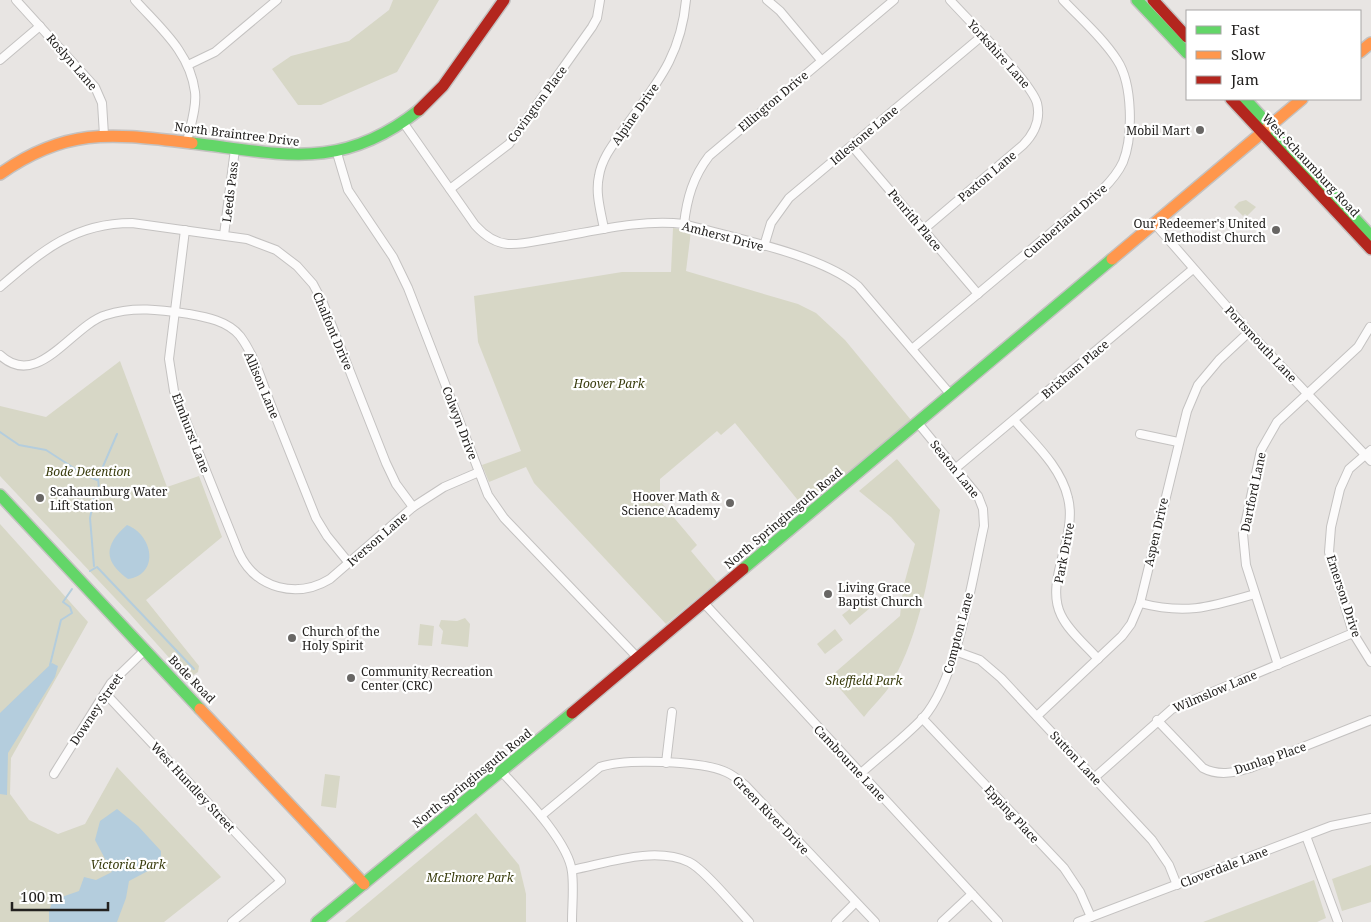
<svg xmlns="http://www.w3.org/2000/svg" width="1371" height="922" viewBox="0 0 1371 922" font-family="'Noto Serif',serif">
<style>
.green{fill:#d7d7c6}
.water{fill:#b4cddd}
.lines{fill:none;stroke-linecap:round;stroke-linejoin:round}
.stream{stroke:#b4cddd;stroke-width:2}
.street-casing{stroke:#c4c2c1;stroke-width:10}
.fast-casing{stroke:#c4c2c1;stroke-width:14}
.slow-casing{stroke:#c4c2c1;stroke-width:14}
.jam-casing{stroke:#c4c2c1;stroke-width:14}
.street{stroke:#fcfbfb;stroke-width:8}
.fast{stroke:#63d668;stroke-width:11}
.slow{stroke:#ff974d;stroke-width:11}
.jam{stroke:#b3261e;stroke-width:11}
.poi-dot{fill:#686664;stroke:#fff;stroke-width:2}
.labels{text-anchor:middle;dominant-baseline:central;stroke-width:4.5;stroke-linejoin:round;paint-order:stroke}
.street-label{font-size:12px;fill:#23211f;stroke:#fff}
.poi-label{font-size:12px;fill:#23211f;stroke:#fff;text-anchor:start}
.park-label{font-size:12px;font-style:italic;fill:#393c0d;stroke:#fff}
</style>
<rect width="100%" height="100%" fill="#e8e5e3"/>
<g class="green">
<polygon points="393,0 439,0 397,72 321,105 298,105 272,69 291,56 349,41 389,10"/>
<polygon points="1246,200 1256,207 1247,216 1245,214 1243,216 1234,207 1239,202"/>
<polygon points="673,228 691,231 686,271 798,304 816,313 845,340 911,420 807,506 801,504 735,423 721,435 717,431 660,479 660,501 697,545 691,551 717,582 666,624 534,483 526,467 489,482 482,465 521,451 478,342 474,296 622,272 671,272"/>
<polygon points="120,361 167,487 199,476 222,537 146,600 199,666 198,672 192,676 181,671 130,614 0,476 0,406 46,417"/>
<path d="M897 459 940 510C930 568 921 633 891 684 884 696 872 706 864 717L830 677 900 616 903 588 915 544 891 517 859 491Z"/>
<polygon points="0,524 88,622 11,758 10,794 29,820 58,834 85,824 117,767 221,877 164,922 0,922"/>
<polygon points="863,599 870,608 850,625 842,615"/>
<polygon points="465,618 470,624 468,647 441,644 443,631 439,626 441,620 457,621"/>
<polygon points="420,624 434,626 432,646 418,645"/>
<polygon points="835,629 843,640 825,654 817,644"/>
<polygon points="325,774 340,776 336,808 321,806"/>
<polygon points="476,813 519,865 526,894 526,922 345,922"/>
<polygon points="1371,865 1371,902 1342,911 1332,879"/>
<polygon points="1314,880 1326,918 1317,922 1203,922"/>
</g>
<g class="water">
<path d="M127 525C153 535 160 574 128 579 103 561 104 545 127 525Z"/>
<polygon points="52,663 58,666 55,677 8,753 7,795 0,794 0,713"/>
<polygon points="117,809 138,826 161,851 161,864 129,881 126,898 117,922 49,922 49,911 53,900 79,891 84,877 96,880 112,872 95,840 100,821"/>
</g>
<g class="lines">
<g class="stream">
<polyline points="0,432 19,445 46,450 83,474 97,480"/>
<polyline points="94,566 90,518 94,498 99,489 98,478 117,434"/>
<polyline points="90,571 97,567 194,669"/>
<polyline points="50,665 61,620 72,613 70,607 63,602 72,589"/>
</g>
<defs>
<g id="street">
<polyline points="16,0 95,87 102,103 104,135"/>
<path d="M135 0C160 28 190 52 195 92 197 107 190 127 187 142"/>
<polyline points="767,0 780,11 821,60"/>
<polyline points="0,60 40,26"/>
<polyline points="188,65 215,52 277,0"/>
<path d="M405 125 475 225C484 235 494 243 508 244 523 245 539 240 554 238 596 231 640 219 684 224 733 238 820 254 858 286L951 395"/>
<polyline points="852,146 978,294"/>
<polyline points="337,153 348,190 393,257 408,288 488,495 504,518 637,657"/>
<polyline points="450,189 509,144 592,27 597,18 600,0"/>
<path d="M684 224C687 198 693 177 709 156L894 0"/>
<polyline points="1155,224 1249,332 1371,461"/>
<path d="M604 229C601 212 595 193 599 176 602 157 615 142 626 126 657 83 681 56 686 0"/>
<path d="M185 230 169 359 174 391 239 553C256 589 297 599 330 579L413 507 444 487 479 472"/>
<path d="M923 230 1023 145C1034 134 1041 120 1037 103 1031 82 969 21 950 0"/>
<polyline points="224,235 235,149"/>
<polyline points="764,246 771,223 789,198 982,36"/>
<path d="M0 287C42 251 74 223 132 223L247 239 276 250 297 266 313 284 323 303 386 463 396 484 413 507"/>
<path d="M912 349 1102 190C1110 182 1118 173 1123 162 1133 137 1133 84 1117 60 1103 38 1081 19 1063 0"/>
<path d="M0 355C38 391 72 325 106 315 134 306 161 310 189 314 206 317 228 321 240 336 255 356 262 382 271 405 286 443 301 481 316 518L327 536 349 563"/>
<path d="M1014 420C1034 443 1061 467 1068 498 1078 537 1044 581 1061 615 1069 632 1086 645 1098 659"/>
<polyline points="1140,434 1178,442"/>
<polyline points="1371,450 1349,469 1340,489 1331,527 1329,552 1353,633 1371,662"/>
<polyline points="956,468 1193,269"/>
<polyline points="703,602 998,922"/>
<path d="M1140 603C1186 615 1210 607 1255 594"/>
<polyline points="955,651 980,660 1001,678 1152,840 1169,865 1177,885"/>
<polyline points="1278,665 1246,565 1243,534 1261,450 1277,422 1358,347 1370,327"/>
<polyline points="105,693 281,881 232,922"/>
<polyline points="1037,716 1122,636 1131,624 1140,603 1187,411 1198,385 1219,360 1249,332"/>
<polyline points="922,718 1064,868 1080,892 1091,917"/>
<path d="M1157 720 1203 768C1218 776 1234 773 1250 768L1371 720"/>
<polyline points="666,763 672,712"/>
<path d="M502 772C522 794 569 842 572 872 574 888 572 906 572 922"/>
<polyline points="54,774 111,683 145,650"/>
<path d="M860 774C880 756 904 738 923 718 958 678 972 579 984 526L983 509 978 496 918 423"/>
<polyline points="1094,778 1172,709 1353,633"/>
<path d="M541 816 600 767C624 758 702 761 726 772 733 775 739 780 745 785L875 922"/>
<polyline points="1306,836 1338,922"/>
<path d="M572 870C608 863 654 846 689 862 704 869 737 909 749 922"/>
<polyline points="836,922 855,903"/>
<polyline points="942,922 972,894"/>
<polyline points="1078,922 1331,826 1371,818"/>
</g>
<g id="fast">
<polyline points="1137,0 1187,53"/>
<polyline points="1245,99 1371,236"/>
<path d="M192 143C283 154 341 172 419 110"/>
<polyline points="0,495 200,709"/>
<polyline points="743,569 1112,259"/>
<polyline points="317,922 572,713"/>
</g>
<g id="slow">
<polyline points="1360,52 1371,43"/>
<path d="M0 174C68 126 114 134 192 143"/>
<polyline points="1112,259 1302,99"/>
<polyline points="200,709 364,884"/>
</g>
<g id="jam">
<polyline points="1153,0 1187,37"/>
<polyline points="1231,99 1371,249"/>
<polyline points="419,110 443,86 504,0"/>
<polyline points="572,713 743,569"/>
</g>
</defs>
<use href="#street" class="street-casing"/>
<use href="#fast" class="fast-casing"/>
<use href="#slow" class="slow-casing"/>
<use href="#jam" class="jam-casing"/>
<use href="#street" class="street"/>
<use href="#fast" class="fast"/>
<use href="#slow" class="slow"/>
<use href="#jam" class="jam"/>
</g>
<g class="poi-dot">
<circle cx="1200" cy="130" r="5"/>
<circle cx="1276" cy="230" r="5"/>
<circle cx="40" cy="498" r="5"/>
<circle cx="730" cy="503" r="5"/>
<circle cx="828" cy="594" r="5"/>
<circle cx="292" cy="638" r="5"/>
<circle cx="351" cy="678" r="5"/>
</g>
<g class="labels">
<g class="street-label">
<text transform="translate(999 54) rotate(48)">Yorkshire Lane</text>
<text transform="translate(72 62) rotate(49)">Roslyn Lane</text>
<text transform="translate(773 101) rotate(-40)">Ellington Drive</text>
<text transform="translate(537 104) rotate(-54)">Covington Place</text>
<text transform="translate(635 114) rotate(-55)">Alpine Drive</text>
<text transform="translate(237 134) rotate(7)">North Braintree Drive</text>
<text transform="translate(864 135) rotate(-40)">Idlestone Lane</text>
<text transform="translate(1311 165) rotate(47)">West Schaumburg Road</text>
<text transform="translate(987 176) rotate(-40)">Paxton Lane</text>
<text transform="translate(230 192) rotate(-83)">Leeds Pass</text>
<text transform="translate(915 220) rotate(50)">Penrith Place</text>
<text transform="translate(1065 221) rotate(-41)">Cumberland Drive</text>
<text transform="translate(723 236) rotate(15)">Amherst Drive</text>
<text transform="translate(333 331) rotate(67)">Chalfont Drive</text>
<text transform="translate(1261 344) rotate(47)">Portsmouth Lane</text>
<text transform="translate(1075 369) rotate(-40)">Brixham Place</text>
<text transform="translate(262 385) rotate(67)">Allison Lane</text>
<text transform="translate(460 423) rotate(69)">Colwyn Drive</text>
<text transform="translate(191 433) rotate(69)">Elmhurst Lane</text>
<text transform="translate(955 469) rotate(51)">Seaton Lane</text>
<text transform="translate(1253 492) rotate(-78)">Dartford Lane</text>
<text transform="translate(783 518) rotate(-40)">North Springinsguth Road</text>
<text transform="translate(1156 532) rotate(-77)">Aspen Drive</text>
<text transform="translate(377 539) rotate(-41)">Iverson Lane</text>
<text transform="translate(1064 553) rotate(-79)">Park Drive</text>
<text transform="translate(1344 596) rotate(72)">Emerson Drive</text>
<text transform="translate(958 633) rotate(-75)">Compton Lane</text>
<text transform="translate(192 679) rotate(46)">Bode Road</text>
<text transform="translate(1215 691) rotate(-23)">Wilmslow Lane</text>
<text transform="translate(96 709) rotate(-56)">Downey Street</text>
<text transform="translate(1076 758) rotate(47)">Sutton Lane</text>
<text transform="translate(1270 758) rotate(-19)">Dunlap Place</text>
<text transform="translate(850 763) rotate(47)">Cambourne Lane</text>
<text transform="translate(472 778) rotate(-39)">North Springinsguth Road</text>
<text transform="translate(193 787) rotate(47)">West Hundley Street</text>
<text transform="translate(1012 814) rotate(47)">Epping Place</text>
<text transform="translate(771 815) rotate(46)">Green River Drive</text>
<text transform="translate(1224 867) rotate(-21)">Cloverdale Lane</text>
</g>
<g class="poi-label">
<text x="1190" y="130" text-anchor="end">Mobil Mart</text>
<text x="1266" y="223" text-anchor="end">Our Redeemer's United<tspan x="1266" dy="14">Methodist Church</tspan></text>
<text x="50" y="491">Scahaumburg Water<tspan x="50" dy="14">Lift Station</tspan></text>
<text x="720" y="496" text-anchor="end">Hoover Math &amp;<tspan x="720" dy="14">Science Academy</tspan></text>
<text x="838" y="587">Living Grace<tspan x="838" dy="14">Baptist Church</tspan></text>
<text x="302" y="631">Church of the<tspan x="302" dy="14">Holy Spirit</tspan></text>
<text x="361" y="671">Community Recreation<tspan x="361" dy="14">Center (CRC)</tspan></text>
</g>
<g class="park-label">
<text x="609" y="383">Hoover Park</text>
<text x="88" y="471">Bode Detention</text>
<text x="864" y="680">Sheffield Park</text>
<text x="128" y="864">Victoria Park</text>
<text x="470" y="877">McElmore Park</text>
</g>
</g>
<rect x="1186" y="10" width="175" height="90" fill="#ffffff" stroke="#a7a6a5"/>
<rect x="1196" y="26" width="25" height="8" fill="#63d668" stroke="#a7a6a5"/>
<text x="1231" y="35" font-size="15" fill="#23211f">Fast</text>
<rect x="1196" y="51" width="25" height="8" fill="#ff974d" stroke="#a7a6a5"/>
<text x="1231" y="60" font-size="15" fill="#23211f">Slow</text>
<rect x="1196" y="76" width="25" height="8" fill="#b3261e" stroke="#a7a6a5"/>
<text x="1231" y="85" font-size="15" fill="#23211f">Jam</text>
<path d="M12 902v8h96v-8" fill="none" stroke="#23211f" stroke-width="2.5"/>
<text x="20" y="902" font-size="15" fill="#23211f" stroke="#ffffff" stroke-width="4" paint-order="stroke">100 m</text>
</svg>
